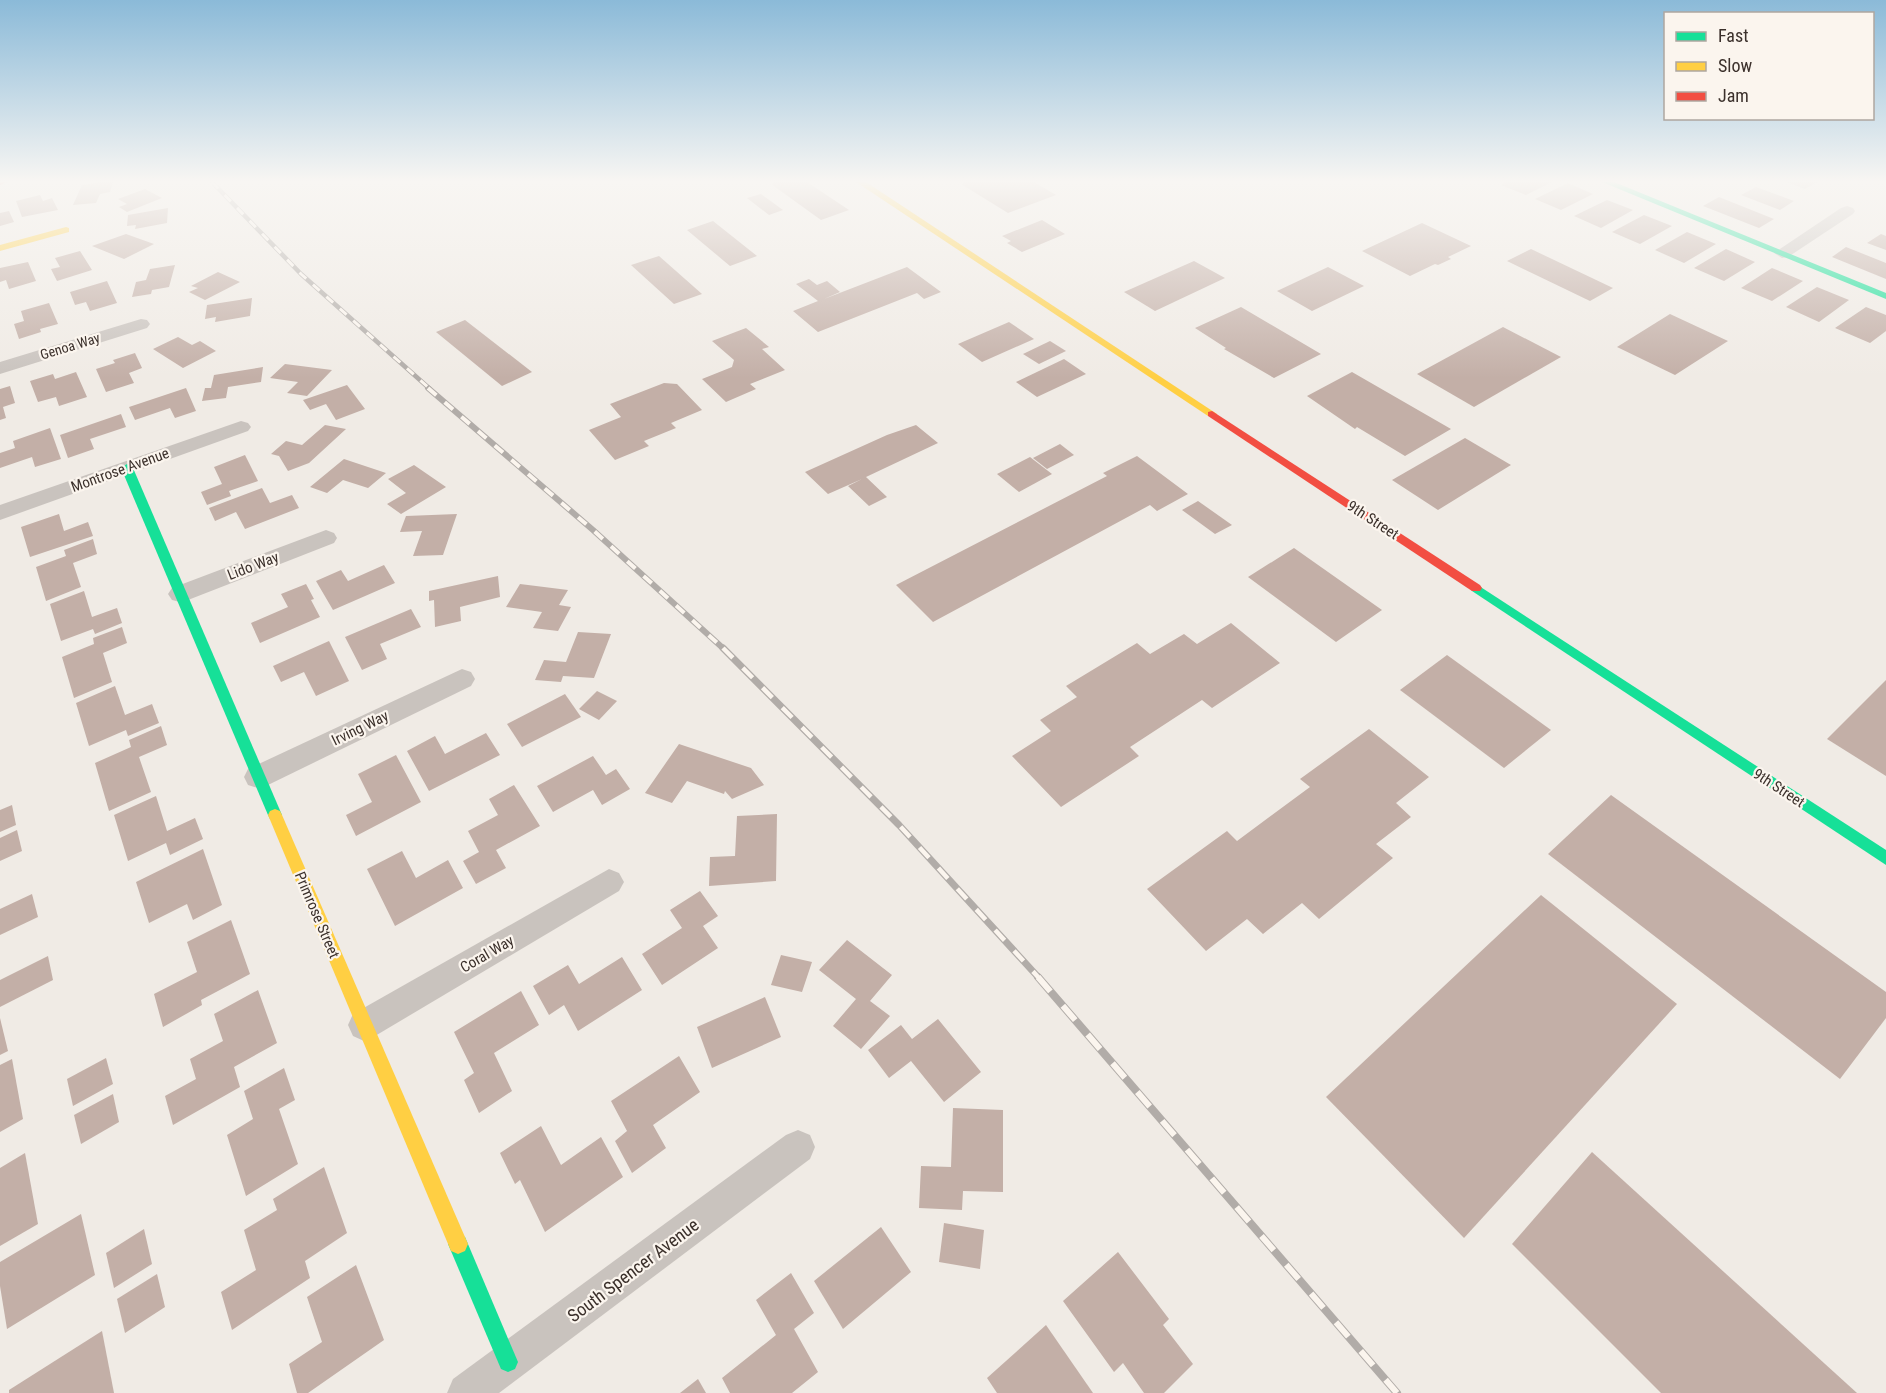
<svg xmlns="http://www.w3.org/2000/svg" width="1886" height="1393" viewBox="0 0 1886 1393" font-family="'Roboto Condensed',sans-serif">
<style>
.building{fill:#c3afa7}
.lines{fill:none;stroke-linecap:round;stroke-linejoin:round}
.street{fill:#c9c3be;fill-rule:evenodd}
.fast{fill:#16e098;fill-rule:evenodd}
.slow{fill:#ffcf43;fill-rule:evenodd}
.jam{fill:#f24e42;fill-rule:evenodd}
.rail-far3-casing{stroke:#b1aca8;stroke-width:4.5}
.rail-far2-casing{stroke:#b1aca8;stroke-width:6}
.rail-far1-casing{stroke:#b1aca8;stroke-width:7}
.rail-casing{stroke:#b1aca8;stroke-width:8}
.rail-far3{stroke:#fbf5ee;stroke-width:3;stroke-dasharray:9;stroke-linecap:butt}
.rail-far2{stroke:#fbf5ee;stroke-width:4;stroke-dasharray:11;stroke-linecap:butt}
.rail-far1{stroke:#fbf5ee;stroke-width:4.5;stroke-dasharray:14;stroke-linecap:butt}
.rail{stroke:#fbf5ee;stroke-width:6;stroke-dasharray:19;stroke-linecap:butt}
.labels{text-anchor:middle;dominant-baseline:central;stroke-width:4.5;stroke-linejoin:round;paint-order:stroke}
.far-street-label{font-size:14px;fill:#3b302b;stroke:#fbf5ee}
.street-label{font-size:15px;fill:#3b302b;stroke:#fbf5ee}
.near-street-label{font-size:18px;fill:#3b302b;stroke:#fbf5ee}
</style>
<rect width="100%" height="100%" fill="#f0ebe5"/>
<g class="building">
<polygon points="101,182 113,182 110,192 100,194 96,203 73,205 82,185"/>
<polygon points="775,182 807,182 849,210 821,220 771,184"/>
<polygon points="966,182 1034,182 1056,195 1008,213 961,184"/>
<polygon points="1506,182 1552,182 1526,195 1501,185"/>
<polygon points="1786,182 1817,182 1805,189"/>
<polygon points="1568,183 1593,194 1561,210 1535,199"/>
<polygon points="1756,187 1794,201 1780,210 1741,195"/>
<polygon points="145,189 162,198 127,212 119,207 127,204 118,199"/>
<polygon points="761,194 783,210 769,215 747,198"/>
<polygon points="40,195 43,201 52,198 58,210 22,217 16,201"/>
<polygon points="1719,197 1774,219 1759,228 1703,206"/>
<polygon points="1607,200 1633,210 1601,228 1574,216"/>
<polygon points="168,208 167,223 135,229 136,225 127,226 128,215"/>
<polygon points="9,211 14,222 0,226 0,213"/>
<polygon points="1644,215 1672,226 1640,244 1612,232"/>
<polygon points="1042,220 1065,234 1022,252 1007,243 1011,241 1002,236"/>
<polygon points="713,221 757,256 730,266 687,230"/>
<polygon points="1422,223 1471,246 1448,257 1451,259 1438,265 1435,264 1410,276 1362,251"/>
<polygon points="1687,232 1716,244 1684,263 1655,250"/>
<polygon points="126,234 154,244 124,259 92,246"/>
<polygon points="1881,234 1886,236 1886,250 1867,243"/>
<polygon points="1846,247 1886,263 1886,279 1832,257"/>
<polygon points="1531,249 1613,288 1590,301 1507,261"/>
<polygon points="1726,249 1755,262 1724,281 1694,268"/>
<polygon points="80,251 92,270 57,281 51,269 60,267 55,258"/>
<polygon points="659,256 702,294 674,304 631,265"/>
<polygon points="1194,261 1225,278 1155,311 1124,292"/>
<polygon points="28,262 36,281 9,289 6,280 0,282 0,268"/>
<polygon points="175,265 169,287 152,290 151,294 132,297 136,282 146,280 150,269"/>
<polygon points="907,267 941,292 924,299 917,293 818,332 793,311 818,301 796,284 809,279 817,285 827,281 840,292 824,299"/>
<polygon points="1328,267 1364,286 1312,311 1277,291"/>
<polygon points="1772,268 1803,281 1772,301 1741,288"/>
<polygon points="218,272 240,282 205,300 189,292 198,288 191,286"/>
<polygon points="107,281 117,303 90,311 86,302 75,305 70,292"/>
<polygon points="1817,287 1849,300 1819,322 1786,307"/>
<polygon points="252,298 250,316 215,322 216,317 205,319 207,305"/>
<polygon points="49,303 58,324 40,329 41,332 19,339 14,324 24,321 21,311"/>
<polygon points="1241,307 1321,354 1274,378 1224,349 1226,348 1195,328"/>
<polygon points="1866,307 1886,315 1886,331 1870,343 1835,328"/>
<polygon points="1670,314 1728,341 1675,375 1617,347"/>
<polygon points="465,320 532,372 502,386 436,332"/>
<polygon points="1009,322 1034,339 982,362 958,344"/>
<polygon points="1503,327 1561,357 1474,407 1417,374"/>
<polygon points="746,328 769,347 762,349 785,370 750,384 756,389 726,402 702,379 732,367 734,360 712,341"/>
<polygon points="178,337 192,345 200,341 216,351 183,368 153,349"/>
<polygon points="1050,341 1066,351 1039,364 1023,354"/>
<polygon points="135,353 142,368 129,373 134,383 106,392 96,369 115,363 113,360"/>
<polygon points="1064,359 1086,374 1037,397 1016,382"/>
<polygon points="285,364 332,370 307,396 287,393 298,382 270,378"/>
<polygon points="263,367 261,382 228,387 226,398 202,401 205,388 211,388 214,375"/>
<polygon points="76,372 87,397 59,406 56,397 38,402 30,381 53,374 55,379"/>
<polygon points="1352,372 1451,429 1405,456 1357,427 1355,429 1307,396"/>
<polygon points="664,383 677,384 702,410 671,423 676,428 644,441 649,446 615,460 589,430 621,417 610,404"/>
<polygon points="347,385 365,409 336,420 326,404 310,410 303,400"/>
<polygon points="10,386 15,403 3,407 6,418 0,420 0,389"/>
<polygon points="186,388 196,411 175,418 170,408 135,420 129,407"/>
<polygon points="121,414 126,427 90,439 94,449 68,458 60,435"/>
<polygon points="325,425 346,429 309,463 288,471 279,456 271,454 286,441 302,445"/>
<polygon points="916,425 938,443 866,477 887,497 869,506 848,486 862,479 828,494 805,472 887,435"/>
<polygon points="50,428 61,459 35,467 32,457 0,468 0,453 15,448 13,441"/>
<polygon points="1465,438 1511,465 1438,510 1392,480"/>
<polygon points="1060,444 1074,455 1047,469 1033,458"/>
<polygon points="245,455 258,481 229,491 231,496 207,505 201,492 222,484 214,467"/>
<polygon points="1137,456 1188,494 1157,511 1150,505 933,622 896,585 1107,476 1103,473"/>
<polygon points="1030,457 1052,474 1019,492 997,474"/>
<polygon points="344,459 386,473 368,488 343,480 327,493 310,487"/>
<polygon points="414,465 446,487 401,514 387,504 406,493 388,479"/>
<polygon points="262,488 270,503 292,495 299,508 245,529 236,512 215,521 209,508"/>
<polygon points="1198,501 1232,525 1215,534 1182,510"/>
<polygon points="59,514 64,531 88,522 93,536 30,557 21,527"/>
<polygon points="457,514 443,555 413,556 422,531 400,532 406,516"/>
<polygon points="93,539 97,554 73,563 81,587 46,601 36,567 66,556 64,550"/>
<polygon points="1294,548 1382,610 1336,642 1248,577"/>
<polygon points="384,565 395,583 333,610 316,581 341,570 348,581"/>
<polygon points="498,576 500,597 460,607 461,621 435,627 434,600 429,601 429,591"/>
<polygon points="306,584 314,599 311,600 320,617 260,643 251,623 288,607 281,594"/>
<polygon points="520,584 568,590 559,605 571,607 558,631 533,628 542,612 506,607"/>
<polygon points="84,591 92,617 117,608 122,623 95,634 93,629 61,641 50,604"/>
<polygon points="411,609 421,627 380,644 387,659 362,670 345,637"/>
<polygon points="1231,623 1280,663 1212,708 1202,700 1130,747 1139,756 1061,807 1012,756 1051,731 1040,720 1077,697 1066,686 1137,643 1150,654 1184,634 1197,644"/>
<polygon points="122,627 127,643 103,653 112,682 74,698 62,657 94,644 93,638"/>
<polygon points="578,632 611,634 594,678 563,676 561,682 535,680 544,660 566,662"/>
<polygon points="329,641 349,681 316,696 304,672 281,682 273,666"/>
<polygon points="1447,655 1551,730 1504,768 1400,690"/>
<polygon points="1886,680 1886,776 1827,739"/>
<polygon points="115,686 125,715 152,704 159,723 128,736 126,730 89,746 76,703"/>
<polygon points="597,691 617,701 599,720 579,709"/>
<polygon points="565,694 581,717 522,747 507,724"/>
<polygon points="161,726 167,745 139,757 151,792 109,811 95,763 131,747 129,740"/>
<polygon points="1369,729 1429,777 1396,803 1411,817 1376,844 1393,858 1319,919 1302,903 1263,934 1247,919 1206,951 1147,889 1227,831 1237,841 1310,787 1300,779"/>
<polygon points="486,733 500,755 429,791 407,751 435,736 445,754"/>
<polygon points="679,744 751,768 764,785 732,799 725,791 724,794 687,781 672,803 645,793"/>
<polygon points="396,755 421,802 356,836 346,815 372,802 358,774"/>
<polygon points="593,756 606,775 616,769 630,789 602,805 593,790 553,812 537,786"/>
<polygon points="514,785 540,826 496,850 506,868 476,884 463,861 479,852 468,831 498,815 489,799"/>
<polygon points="1611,795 1886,992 1886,1018 1840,1079 1548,854"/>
<polygon points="156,796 167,831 195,818 203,839 170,855 166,843 128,861 114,815"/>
<polygon points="12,805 16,825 0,832 0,810"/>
<polygon points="777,814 776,881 709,886 710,857 735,856 737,816"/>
<polygon points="17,830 22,851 0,861 0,838"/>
<polygon points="203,849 222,905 193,920 187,904 149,923 136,882"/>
<polygon points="402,851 416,878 448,860 463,888 395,926 367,869"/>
<polygon points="700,891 718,916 703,926 718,948 662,985 642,954 682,928 670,910"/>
<polygon points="32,894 38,917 0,935 0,909"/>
<polygon points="1541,895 1677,1004 1464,1238 1326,1097"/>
<polygon points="231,920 250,974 201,1000 202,1005 163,1027 154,994 197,972 187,942"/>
<polygon points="847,940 892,975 870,1001 890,1016 861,1049 833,1026 856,999 819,970"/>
<polygon points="781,955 812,962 802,992 771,985"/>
<polygon points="48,956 53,980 0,1007 0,980"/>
<polygon points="622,957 642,990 578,1031 564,1005 549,1015 533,986 568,965 579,984"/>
<polygon points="258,990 277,1043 234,1067 240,1087 173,1125 165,1096 196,1079 190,1059 223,1041 214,1014"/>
<polygon points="521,991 539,1025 494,1053 512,1091 479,1113 464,1080 474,1073 454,1032"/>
<polygon points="765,997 781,1037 712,1068 697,1027"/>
<polygon points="0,1018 8,1051 0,1055"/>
<polygon points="938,1019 981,1072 944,1102 911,1061 889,1078 868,1050 901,1025 912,1039"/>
<polygon points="679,1056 700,1092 653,1125 666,1148 632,1173 615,1141 627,1131 611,1101"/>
<polygon points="106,1058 113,1084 73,1106 67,1079"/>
<polygon points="12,1059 23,1119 0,1132 0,1065"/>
<polygon points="284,1068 295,1100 279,1109 298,1164 246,1196 227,1135 253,1119 244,1091"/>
<polygon points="113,1094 119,1122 81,1144 74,1115"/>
<polygon points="953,1108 1003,1110 1003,1192 963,1191 962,1210 919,1208 921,1166 951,1167"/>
<polygon points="541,1126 561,1165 601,1137 623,1177 545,1232 520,1180 515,1184 500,1153"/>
<polygon points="1592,1152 1857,1393 1661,1393 1512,1244"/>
<polygon points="25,1153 38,1224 0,1246 0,1168"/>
<polygon points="324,1167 347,1233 305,1261 310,1278 232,1330 221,1292 256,1270 244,1230 277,1210 273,1199"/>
<polygon points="81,1214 95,1275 7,1329 0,1286 0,1262"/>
<polygon points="944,1223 984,1230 980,1269 939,1262"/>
<polygon points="881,1227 911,1272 843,1329 814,1281"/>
<polygon points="144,1229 152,1264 114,1288 106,1253"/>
<polygon points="1118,1252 1169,1319 1163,1325 1193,1364 1164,1393 1144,1393 1123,1363 1114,1372 1063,1301"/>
<polygon points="356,1265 384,1340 308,1393 297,1393 289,1364 322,1342 307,1297"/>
<polygon points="791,1273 814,1313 794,1329 818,1372 792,1393 730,1393 722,1378 776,1335 756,1300"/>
<polygon points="157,1274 165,1307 125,1333 117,1299"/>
<polygon points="1046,1325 1093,1393 997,1393 987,1378"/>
<polygon points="102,1331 114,1393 9,1393 9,1390"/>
<polygon points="698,1379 706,1393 680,1393"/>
</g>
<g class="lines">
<g class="street">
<polygon points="1847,206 1853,208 1855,211 1853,214 1788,257 1782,258 1774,253 1841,208"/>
<polygon points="141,319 147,320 150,324 147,328 0,374 0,362"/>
<polygon points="241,421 248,423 251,427 248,431 0,520 0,505"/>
<polygon points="326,530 334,533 337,538 334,543 188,600 180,602 172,600 168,594 172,588"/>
<polygon points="462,669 471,672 475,679 471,686 268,785 258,788 248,785 244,777 248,769"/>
<polygon points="609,869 619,873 624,882 619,891 375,1036 364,1041 353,1036 348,1025 353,1014"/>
<polygon points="798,1130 810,1135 815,1147 810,1159 499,1393 447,1393 453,1379 786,1135"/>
</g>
<g class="fast">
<polygon points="1602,182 1614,182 1886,293 1886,299"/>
<polygon points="127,464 133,468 282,815 280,819 275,821 270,819 268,815 121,468"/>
<polygon points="1476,584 1886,850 1886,865 1472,591 1470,588 1472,585"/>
<polygon points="458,1234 465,1237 518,1362 515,1369 508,1372 501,1369 448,1244 451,1237"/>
</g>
<g class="slow">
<polygon points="856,182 866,182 1217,414 1216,416 1208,416"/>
<polygon points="66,227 69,228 69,232 0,251 0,245"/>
<polygon points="275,809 280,811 282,815 465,1237 468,1244 465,1251 458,1254 451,1251 268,815 270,811"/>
</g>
<g class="jam">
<polygon points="0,182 7,182 0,185"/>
<polygon points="1212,411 1480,585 1482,588 1480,591 1472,591 1208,416 1208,412"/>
</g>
<defs>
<polyline id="rail-far3" points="212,182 301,274 430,389"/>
<polyline id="rail-far2" points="428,388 593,530 725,650"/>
<polyline id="rail-far1" points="723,648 899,825 1039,978"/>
<polyline id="rail" points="1038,977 1397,1393"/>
</defs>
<use href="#rail-far3" class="rail-far3-casing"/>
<use href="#rail-far2" class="rail-far2-casing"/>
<use href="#rail-far1" class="rail-far1-casing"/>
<use href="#rail" class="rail-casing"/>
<use href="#rail-far3" class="rail-far3"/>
<use href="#rail-far2" class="rail-far2"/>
<use href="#rail-far1" class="rail-far1"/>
<use href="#rail" class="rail"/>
</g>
<linearGradient id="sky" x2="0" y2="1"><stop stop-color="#8bbad8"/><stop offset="0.48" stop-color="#f8f6f3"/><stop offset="1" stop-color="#f8f6f3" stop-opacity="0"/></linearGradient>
<rect width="1886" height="378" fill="url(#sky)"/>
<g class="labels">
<g class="far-street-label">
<text transform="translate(70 346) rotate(-17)">Genoa Way</text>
</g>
<g class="street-label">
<text transform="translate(120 470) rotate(-20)">Montrose Avenue</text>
<text transform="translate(1373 520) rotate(33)">9th Street</text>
<text transform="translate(253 566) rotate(-21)">Lido Way</text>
<text transform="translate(360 728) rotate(-26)">Irving Way</text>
<text transform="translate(1779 788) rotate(33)">9th Street</text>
<text transform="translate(317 915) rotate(67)">Primrose Street</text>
<text transform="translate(487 954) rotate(-30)">Coral Way</text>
</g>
<g class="near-street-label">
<text transform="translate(633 1270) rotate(-37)">South Spencer Avenue</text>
</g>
</g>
<rect x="1664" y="12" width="210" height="108" fill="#fbf5ee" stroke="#aea6a0" stroke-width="1.5"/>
<rect x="1676" y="32" width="30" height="9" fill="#16e098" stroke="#aea6a0" stroke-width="1.5"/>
<text x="1718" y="42" font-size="18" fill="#3b302b">Fast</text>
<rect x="1676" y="62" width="30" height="9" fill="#ffcf43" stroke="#aea6a0" stroke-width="1.5"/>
<text x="1718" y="72" font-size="18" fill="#3b302b">Slow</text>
<rect x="1676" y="92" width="30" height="9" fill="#f24e42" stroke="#aea6a0" stroke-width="1.5"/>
<text x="1718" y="102" font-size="18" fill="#3b302b">Jam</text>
</svg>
